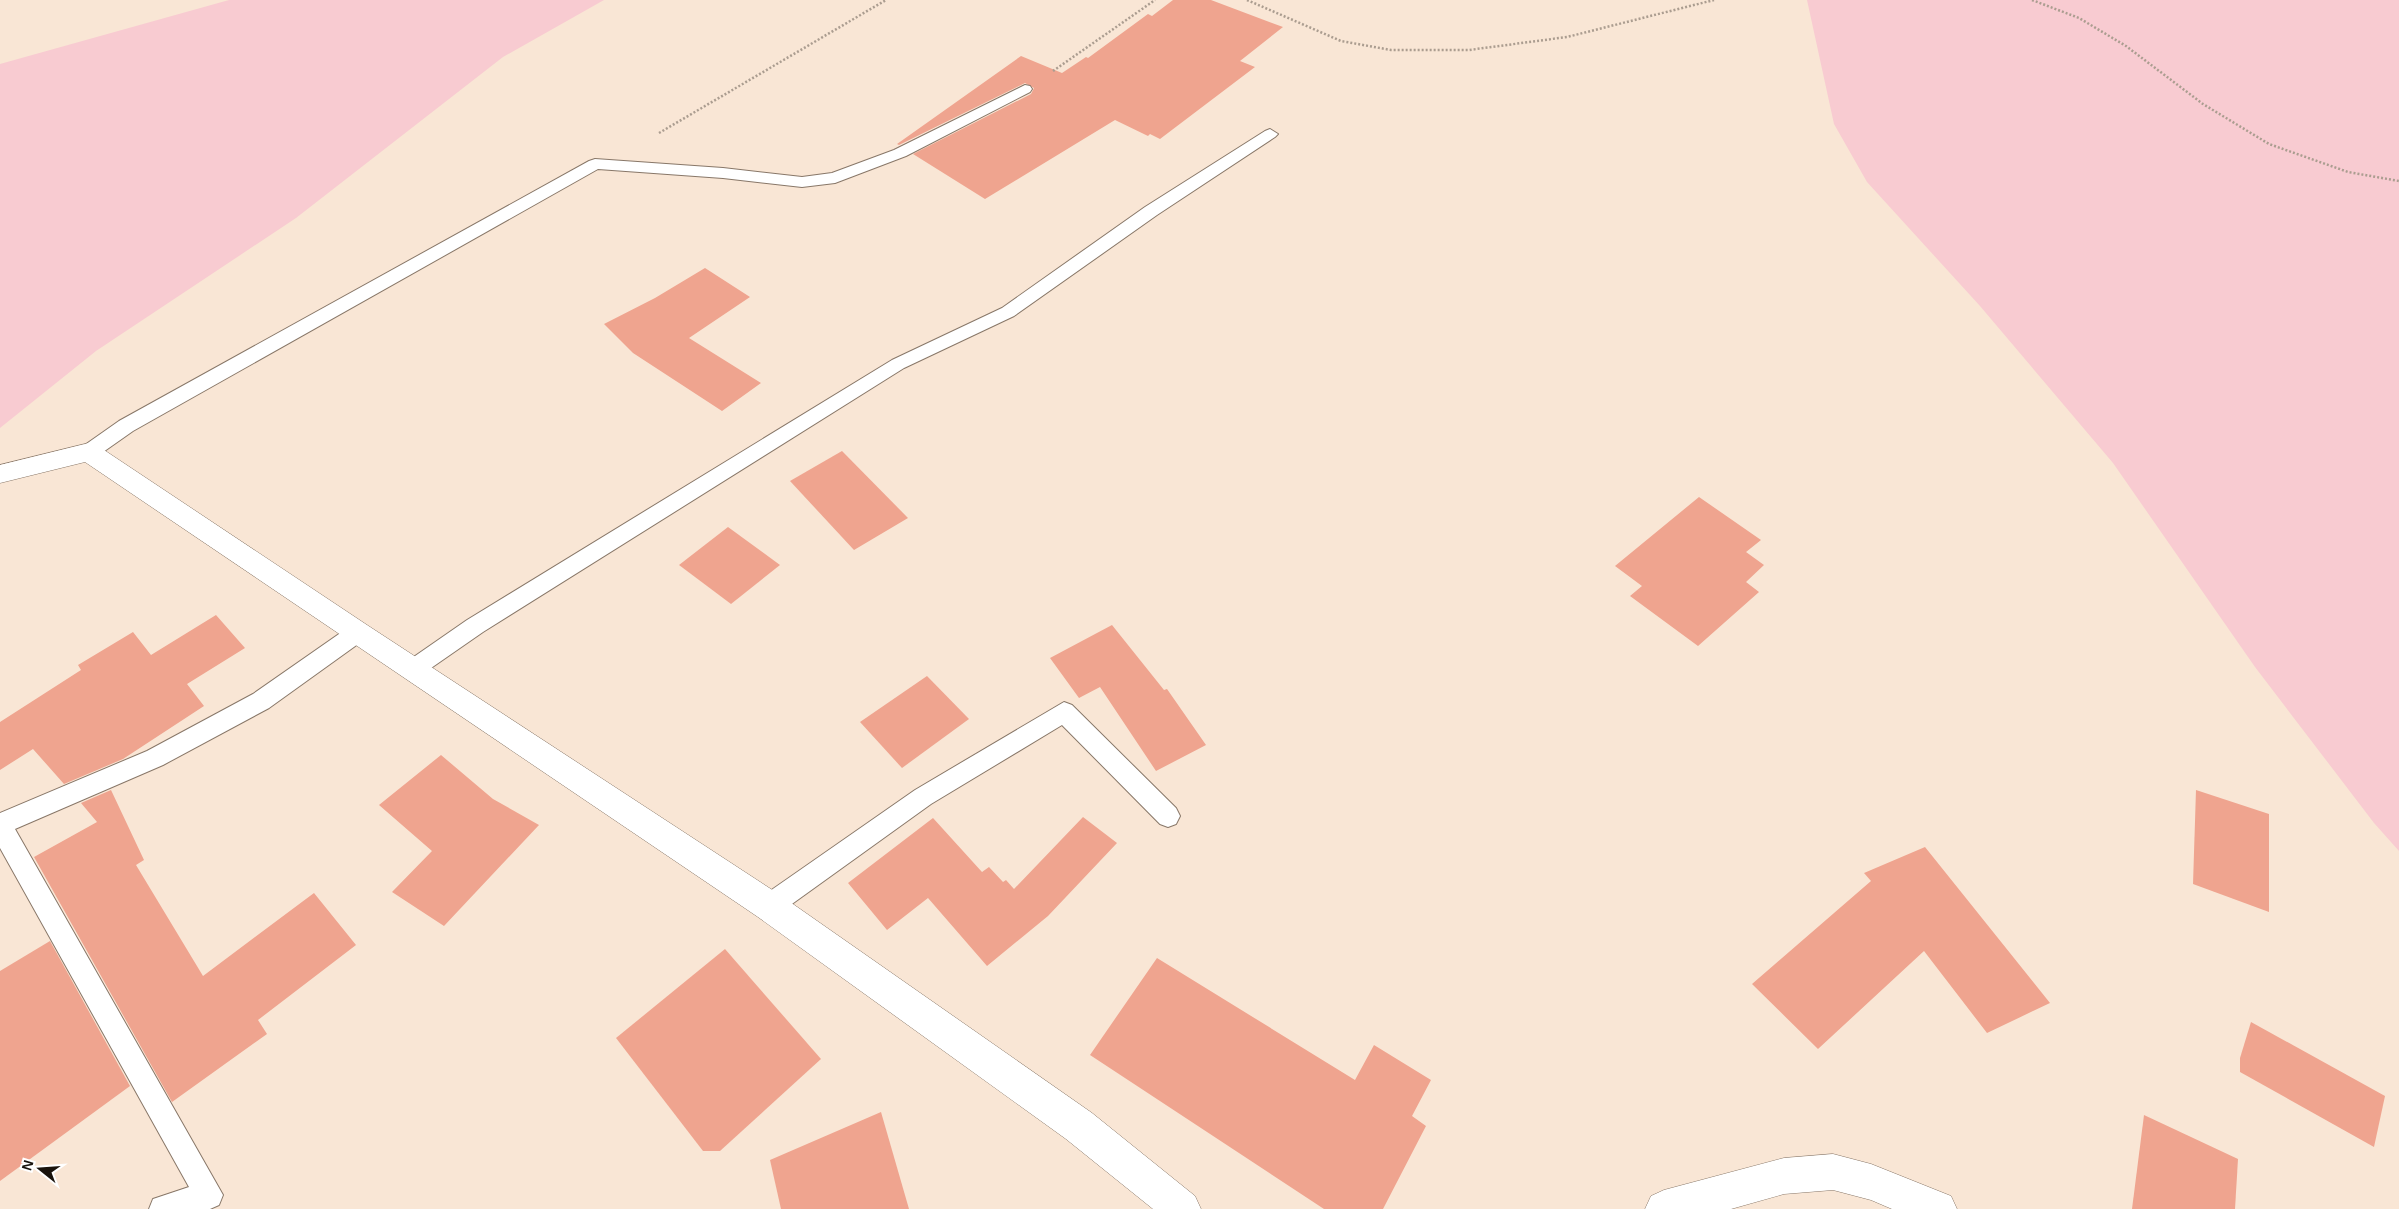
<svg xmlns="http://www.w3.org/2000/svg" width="2399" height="1209" viewBox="0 0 2399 1209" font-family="Helvetica,sans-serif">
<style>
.green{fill:#f8cbd1}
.building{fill:#efa48f}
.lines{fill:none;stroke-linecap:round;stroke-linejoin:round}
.service-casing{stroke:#887768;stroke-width:2}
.minor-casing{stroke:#887768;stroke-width:1}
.path{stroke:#ab9d90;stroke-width:2.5;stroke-dasharray:2 2;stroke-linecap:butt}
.service{fill:#fff;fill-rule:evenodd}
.minor{fill:#fff;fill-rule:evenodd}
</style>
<rect width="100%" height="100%" fill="#f9e6d5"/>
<g class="green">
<polygon points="229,0 604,0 503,57 296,218 96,351 0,428 0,64"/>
<polygon points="1807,0 2399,0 2399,851 2374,823 2255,667 2113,463 1980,306 1867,182 1834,124"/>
</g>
<g class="building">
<polygon points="1173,0 1211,0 1283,27 1240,61 1255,67 1160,139 1150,134 1148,136 1115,120 985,199 913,154 1031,94 1034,88 1025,83 899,145 897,144 1021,56 1062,73 1086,57 1088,58 1148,14 1152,16"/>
<polygon points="705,268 750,297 689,338 761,383 722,411 633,353 604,324 655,298"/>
<polygon points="842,451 908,518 854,550 790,481"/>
<polygon points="1699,497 1761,540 1746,552 1764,565 1746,582 1759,592 1698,646 1630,596 1642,586 1615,566"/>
<polygon points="728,527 780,565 731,604 679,565"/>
<polygon points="216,615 245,648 187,684 204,706 123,759 64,784 33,749 0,770 0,722 81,670 78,665 133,632 151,655"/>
<polygon points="1112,625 1164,690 1167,689 1206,745 1156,771 1100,687 1079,698 1050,658"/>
<polygon points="927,676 969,719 902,768 860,722"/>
<polygon points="441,755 493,799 539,825 444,926 392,892 432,851 379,805"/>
<polygon points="111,790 144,860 136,865 203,976 314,893 356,945 258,1020 267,1034 172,1102 34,857 97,822 81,803"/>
<polygon points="2196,790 2269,814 2269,912 2193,884"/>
<polygon points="1083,817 1117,843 1048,916 987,966 928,898 887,930 848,883 933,818 982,872 989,867 1003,882 1006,880 1014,889"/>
<polygon points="1925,847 2050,1003 1987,1033 1924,951 1818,1049 1752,984 1871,881 1864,873"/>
<polygon points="50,941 130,1086 0,1181 0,971"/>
<polygon points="725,949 821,1059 720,1151 703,1151 616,1038"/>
<polygon points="1157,958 1355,1080 1374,1045 1431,1080 1412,1116 1426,1126 1383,1209 1324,1209 1090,1055"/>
<polygon points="2251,1022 2385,1096 2374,1147 2240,1072 2240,1058"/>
<polygon points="881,1112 909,1209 781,1209 770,1160"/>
<polygon points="2144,1115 2238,1159 2235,1209 2132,1209"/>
</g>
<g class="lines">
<defs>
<g id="service">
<polygon points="1025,85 1030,86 1032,89 1030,92 906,156 835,183 802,187 723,178 598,169 133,431 96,457 89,459 82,457 79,452 82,447 119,421 589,161 595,159 723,168 802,177 832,173 894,150"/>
<polygon points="1270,129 1278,134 1275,137 1157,215 1014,316 904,368 483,632 421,675 413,678 405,675 402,669 405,663 467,620 892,360 1002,308 1145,207 1265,131"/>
<polygon points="357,624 365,627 368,633 365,639 269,708 163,765 15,829 223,1195 219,1205 210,1209 149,1209 153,1199 189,1187 0,848 0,813 147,751 253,694 349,627"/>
<polygon points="1064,702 1072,705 1176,808 1180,816 1176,824 1168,827 1160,824 1062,725 931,804 778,914 769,918 760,914 757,906 760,898 915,790"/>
</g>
<g id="minor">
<polygon points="89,443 98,446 367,625 780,895 1092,1113 1195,1196 1201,1209 1153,1209 1066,1139 758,917 85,462 0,483 0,465"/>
<polygon points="1833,1154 1871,1164 1951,1196 1957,1209 1892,1209 1871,1200 1833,1190 1784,1194 1731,1209 1645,1209 1651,1196 1664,1190 1784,1158"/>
</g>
</defs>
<use href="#service" class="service-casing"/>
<use href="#minor" class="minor-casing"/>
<g class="path">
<polyline points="1247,0 1341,41 1391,50 1469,50 1567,37 1714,0"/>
<polyline points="2032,0 2079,18 2126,46 2203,104 2269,144 2348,172 2399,181"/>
<polyline points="1053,71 1155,0"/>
<polyline points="659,133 886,0"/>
</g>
<use href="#service" class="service"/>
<use href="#minor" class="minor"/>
</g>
<g transform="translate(40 1169) rotate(287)" stroke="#ffffff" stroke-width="4" paint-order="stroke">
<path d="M0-4L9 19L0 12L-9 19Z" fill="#19130d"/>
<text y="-8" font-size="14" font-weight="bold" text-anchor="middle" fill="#19130d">N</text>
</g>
</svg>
